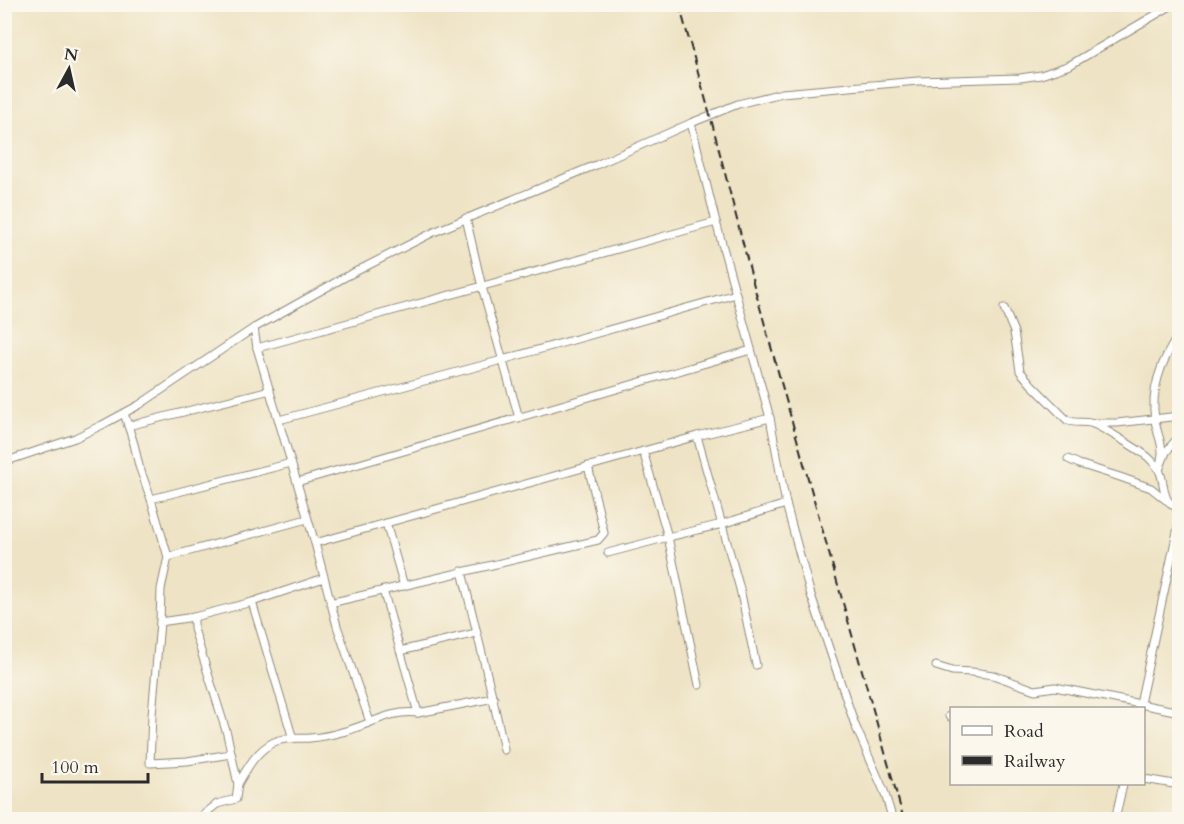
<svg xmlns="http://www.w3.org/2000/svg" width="1184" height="824" viewBox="0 0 1184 824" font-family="Cardo,serif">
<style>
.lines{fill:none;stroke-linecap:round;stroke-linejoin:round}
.minor-casing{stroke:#8c8778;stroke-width:9}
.minor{stroke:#fff;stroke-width:7}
.rail{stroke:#2b2b2b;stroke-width:2;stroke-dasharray:9 4.5;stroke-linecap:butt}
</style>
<rect width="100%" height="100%" fill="#fbf7ec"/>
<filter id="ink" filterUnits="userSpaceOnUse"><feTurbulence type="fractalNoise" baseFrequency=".0167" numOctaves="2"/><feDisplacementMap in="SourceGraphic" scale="12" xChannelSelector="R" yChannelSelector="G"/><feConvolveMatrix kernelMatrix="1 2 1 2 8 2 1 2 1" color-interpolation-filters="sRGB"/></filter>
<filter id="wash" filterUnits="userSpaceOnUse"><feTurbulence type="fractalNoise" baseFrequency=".008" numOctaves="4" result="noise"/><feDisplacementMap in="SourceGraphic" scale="24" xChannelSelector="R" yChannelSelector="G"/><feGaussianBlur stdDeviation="1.35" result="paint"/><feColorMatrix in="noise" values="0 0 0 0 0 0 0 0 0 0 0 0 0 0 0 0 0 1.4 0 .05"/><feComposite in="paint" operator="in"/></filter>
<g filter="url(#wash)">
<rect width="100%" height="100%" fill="#eee3c4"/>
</g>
<g filter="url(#ink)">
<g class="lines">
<defs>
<g id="minor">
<polyline points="691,123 716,222 770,418 786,504 810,592 855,725 884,791 893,820"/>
<polyline points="466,218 482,287 519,418"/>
<path d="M1004 308 1014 332 1020 371 1031 384 1067 420C1075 424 1082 421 1090 423 1097 424 1145 453 1150 459 1153 462 1157 466 1159 470 1166 483 1160 504 1180 508"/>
<polyline points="254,328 257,348 315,543 337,626 370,722"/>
<path d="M1180 333C1162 359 1150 388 1155 420 1156 430 1162 442 1162 452 1162 458 1160 464 1159 470L1166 452 1180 435"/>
<polyline points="257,348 716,222"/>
<polyline points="124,413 134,444 139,466 151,499 168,557 161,589 160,622 194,617 194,629 227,734 238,784 236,799 217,804 197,820"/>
<polyline points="279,420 502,360 736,294"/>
<polyline points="1095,423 1117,423 1180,416"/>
<polyline points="128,426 270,390"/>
<polyline points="697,436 740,589 756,665"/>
<polyline points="643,451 668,537 699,685"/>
<polyline points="1068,459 1079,464 1120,477 1151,488 1166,500"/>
<polyline points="4,462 75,438 102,425 139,405 254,328 345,277 434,232 596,165 691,123 738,104 782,93 918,81 1020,78 1041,75 1070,65 1174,4"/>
<polyline points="297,482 751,350"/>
<polyline points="151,499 291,463"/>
<polyline points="386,523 404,586"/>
<polyline points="315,543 697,436 770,418"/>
<polyline points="608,553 668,537 722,524 786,504"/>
<polyline points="168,557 307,519"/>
<path d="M462 571C476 631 492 690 504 750"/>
<polyline points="383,590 418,713"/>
<polyline points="252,602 293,739"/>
<polyline points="330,603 598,540 604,533 588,466"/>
<polyline points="194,617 252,602 324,578"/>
<polyline points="160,622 152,715 150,763 187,761 231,754"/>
<polyline points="400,651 476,633"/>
<polyline points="936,666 952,671 972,672 993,675 1035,690 1055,687 1180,712"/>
<polyline points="1139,708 1180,518"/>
<polyline points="949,716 952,718"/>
<polyline points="1144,779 1180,785"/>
<path d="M238 784C248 767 256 751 274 742 285 737 298 739 310 738 321 737 332 735 342 732 368 726 391 709 418 713L494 698"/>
<polyline points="1115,820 1123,784"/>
</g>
</defs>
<use href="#minor" class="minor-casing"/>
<use href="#minor" class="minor"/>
<polyline class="rail" points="679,4 710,115 754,286 904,820"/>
</g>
</g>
<rect width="1184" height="824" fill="none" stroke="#fbf7ec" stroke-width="24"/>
<rect x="950" y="707" width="195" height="78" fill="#fbf7ec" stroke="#a8a59f" stroke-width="1.5"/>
<rect x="962" y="726" width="30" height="9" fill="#ffffff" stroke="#a8a59f" stroke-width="1.5"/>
<text x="1004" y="737" font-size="18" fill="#2b2b2b">Road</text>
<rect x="962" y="756" width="30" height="9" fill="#2b2b2b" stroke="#a8a59f" stroke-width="1.5"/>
<text x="1004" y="767" font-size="18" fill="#2b2b2b">Railway</text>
<g transform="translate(69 69) rotate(8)" stroke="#fbf7ec" stroke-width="4.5" paint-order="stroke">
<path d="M0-4.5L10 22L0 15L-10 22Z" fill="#2b2b2b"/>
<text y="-9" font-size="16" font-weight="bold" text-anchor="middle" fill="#2b2b2b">N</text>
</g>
<path d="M42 773v9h106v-9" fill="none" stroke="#2b2b2b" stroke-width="3"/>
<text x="51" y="773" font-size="18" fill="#2b2b2b" stroke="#fbf7ec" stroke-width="4.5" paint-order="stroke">100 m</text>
</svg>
